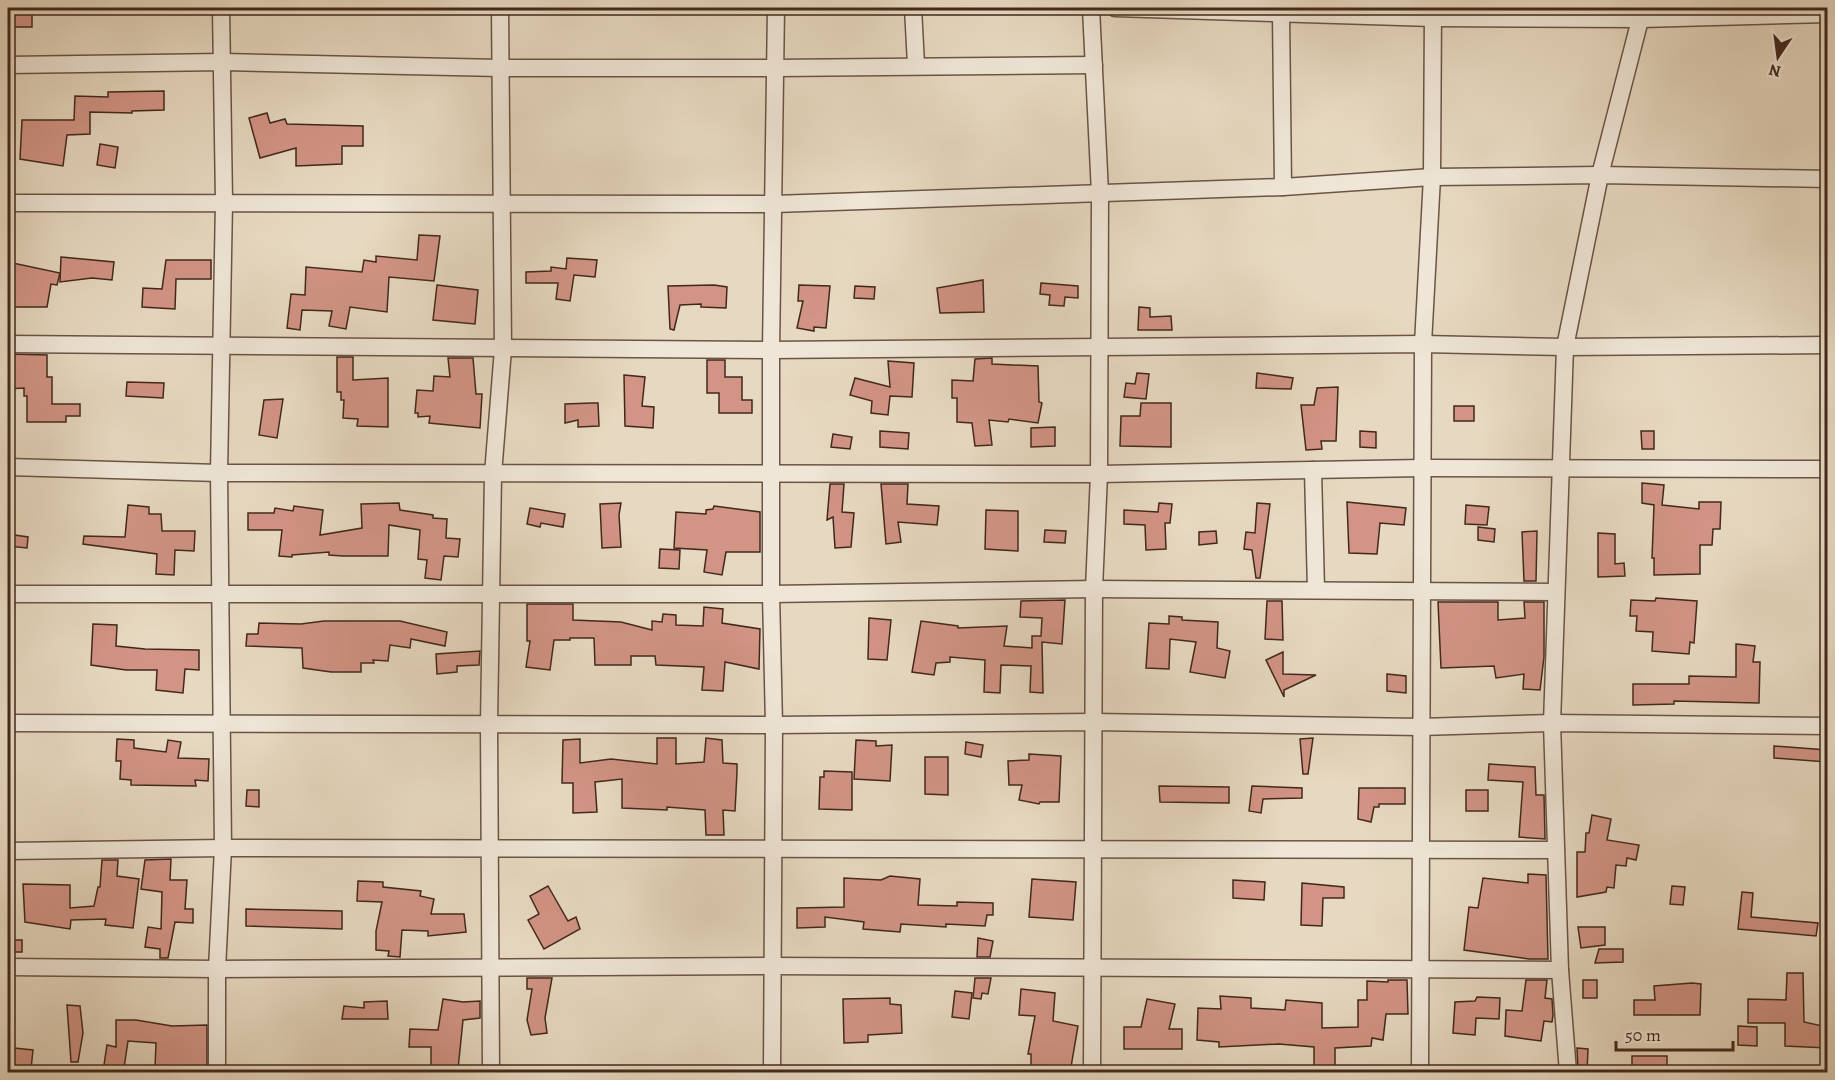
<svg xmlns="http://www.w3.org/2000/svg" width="1835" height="1080" viewBox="0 0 1835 1080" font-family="Alegreya,serif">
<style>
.building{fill:#d29485;stroke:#42281c;stroke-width:1.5}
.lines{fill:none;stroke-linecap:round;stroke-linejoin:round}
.minor-casing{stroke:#6b5445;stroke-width:19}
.minor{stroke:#efe6d7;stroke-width:16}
</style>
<rect width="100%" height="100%" fill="#e7d9c1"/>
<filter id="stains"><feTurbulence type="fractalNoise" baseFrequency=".00333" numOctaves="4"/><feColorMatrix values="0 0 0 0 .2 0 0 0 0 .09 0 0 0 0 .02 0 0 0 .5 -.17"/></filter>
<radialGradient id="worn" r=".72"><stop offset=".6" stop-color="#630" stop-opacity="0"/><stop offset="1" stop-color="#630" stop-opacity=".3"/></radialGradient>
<g class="building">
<rect x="12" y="8" width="20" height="19"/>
<polygon points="164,91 164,110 132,111 132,113 90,112 90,134 67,135 63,166 20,159 22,120 74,120 75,96 108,97 108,92"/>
<polygon points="267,113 270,123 285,119 287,124 363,126 363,146 342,146 342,164 296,166 296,148 260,158 249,118"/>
<polygon points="100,144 118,147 115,168 97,165"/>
<polygon points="419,235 440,236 434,281 389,277 387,312 350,307 346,329 329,326 332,311 302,310 300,330 287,328 291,294 305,295 306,267 362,272 364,260 376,262 376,256 417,260"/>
<polygon points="61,257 114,262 112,280 92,278 60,282"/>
<polygon points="567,258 597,260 595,277 574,275 570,301 556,299 558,283 526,283 526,272 551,271 551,267 566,269"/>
<polygon points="166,260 211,260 211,279 176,279 175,309 142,307 143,288 162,289"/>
<polygon points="8,262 60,273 57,285 51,284 47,307 8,307"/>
<polygon points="983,280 984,312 940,313 937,288"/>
<polygon points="1041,283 1078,286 1078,298 1065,297 1064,306 1049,305 1050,295 1040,294"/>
<polygon points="437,285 478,290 475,324 433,320"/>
<polygon points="714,285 727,287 726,308 701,307 701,304 680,305 674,330 670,329 668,286"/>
<polygon points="799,285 830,286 826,328 814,327 814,331 797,328 803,301 798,301"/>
<polygon points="855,286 875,287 874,299 854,298"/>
<polygon points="1139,307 1150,308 1150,317 1171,316 1172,330 1138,330"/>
<polygon points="8,354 47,355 47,377 52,377 52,404 80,404 80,416 66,416 66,422 27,422 27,396 24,396 24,388 8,389"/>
<polygon points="337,357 353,357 353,380 388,378 388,427 357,426 358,419 343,418 344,400 341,400 341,392 337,392"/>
<polygon points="448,358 473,358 476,394 482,394 480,428 429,423 430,416 418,417 418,413 415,413 417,390 433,391 434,376 450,377"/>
<polygon points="992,358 992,364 1038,366 1039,402 1042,403 1038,423 1009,419 1008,422 989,420 992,445 975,446 972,423 957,422 957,398 952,398 952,380 973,381 975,359"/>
<polygon points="707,360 725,360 725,377 742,377 742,400 752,400 752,413 719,413 719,393 707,393"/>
<polygon points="888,361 914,363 912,397 890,396 888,415 871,413 872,401 850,395 855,378 890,387"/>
<polygon points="1137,373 1149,374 1146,399 1124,397 1126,383 1135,384"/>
<polygon points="1257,373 1293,378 1291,389 1256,388"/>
<polygon points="624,375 645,377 642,406 654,407 653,428 625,426"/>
<polygon points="127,382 164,383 163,398 126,396"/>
<polygon points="1338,387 1336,441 1321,441 1322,449 1306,450 1301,405 1314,405 1317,388"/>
<polygon points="283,399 277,438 259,435 264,400"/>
<polygon points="592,403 598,403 599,426 578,427 578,420 565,423 565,404"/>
<polygon points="1141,403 1171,403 1171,447 1120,446 1121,416 1140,416"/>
<rect x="1454" y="406" width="20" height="15"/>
<polygon points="1055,427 1055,446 1031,447 1031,428"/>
<polygon points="880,431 909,433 908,449 880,447"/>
<polygon points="1360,431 1376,432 1376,448 1360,447"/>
<polygon points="1641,431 1654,431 1654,449 1642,449"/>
<polygon points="833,434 852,437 850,449 831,447"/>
<polygon points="1642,483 1664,485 1662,505 1699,509 1699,502 1721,502 1720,529 1713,529 1712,545 1700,545 1700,574 1654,575 1654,558 1652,558 1654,505 1642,503"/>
<polygon points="830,484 844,484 842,512 854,513 851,547 835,548 833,517 827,520"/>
<polygon points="881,484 908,484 907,504 939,506 937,525 898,522 901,542 886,544"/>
<polygon points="1347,502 1406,508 1404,525 1380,523 1377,554 1349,553"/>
<polygon points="399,503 400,510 433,515 433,518 447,519 446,538 460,539 458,557 444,556 441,580 425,578 427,560 418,559 420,530 389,525 388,556 343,556 329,555 329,552 292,555 292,557 279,556 282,530 248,530 248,513 274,513 275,508 293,511 294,506 323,510 320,535 362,528 361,504"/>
<polygon points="621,503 619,515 621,547 602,548 600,504"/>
<polygon points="1159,503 1172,504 1170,523 1165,523 1166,549 1146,550 1145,525 1124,524 1124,510 1158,512"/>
<polygon points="1257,503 1270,504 1260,578 1256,578 1252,550 1244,549 1246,532 1255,533"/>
<polygon points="128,505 149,507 149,514 161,514 162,531 195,531 194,551 175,550 174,575 156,574 157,554 83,544 84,536 125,537"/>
<polygon points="1466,505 1489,507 1487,525 1465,524"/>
<polygon points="714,506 760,512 760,552 726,552 722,575 704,572 707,550 674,548 676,512 706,514 706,510 713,509"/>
<polygon points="530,508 565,514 563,527 541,523 540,527 527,524"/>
<polygon points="986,510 1018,511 1018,551 985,549"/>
<polygon points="1478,527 1495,529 1494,542 1478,540"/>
<polygon points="1045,530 1066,531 1065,543 1044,542"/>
<polygon points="1216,531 1217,543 1199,545 1199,532"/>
<polygon points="1537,531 1536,581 1524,581 1522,532"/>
<polygon points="1598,533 1615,534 1615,564 1624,563 1625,576 1598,577"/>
<polygon points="8,534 28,537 27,548 8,546"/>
<polygon points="660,549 680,550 679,569 659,568"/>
<polygon points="1656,598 1697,601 1694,643 1690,642 1689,654 1652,651 1653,632 1636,631 1637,616 1630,616 1631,600 1655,601"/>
<polygon points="1065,600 1062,644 1042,642 1043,693 1030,692 1031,666 1001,665 1000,693 984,692 985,660 950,657 950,662 936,663 934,675 912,672 921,621 958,626 958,628 1007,626 1004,646 1032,648 1032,636 1041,636 1042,618 1020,617 1021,601"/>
<polygon points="1267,601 1282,601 1283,640 1265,639"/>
<polygon points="1438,602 1498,602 1498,620 1525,618 1524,602 1544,602 1544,657 1540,690 1523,689 1524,674 1496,678 1494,666 1441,668"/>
<polygon points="527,604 573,604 573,620 621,622 652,630 652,621 662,622 663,614 676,615 676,625 703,626 704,607 723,609 722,623 760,629 759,669 725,662 723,691 702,690 704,667 656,665 655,656 631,656 631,665 595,665 594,638 570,638 570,640 554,640 550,670 526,667 530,641 527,641"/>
<polygon points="1169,616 1182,617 1182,620 1218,622 1217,648 1230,651 1225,678 1190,672 1196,642 1170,639 1169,669 1146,668 1149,623 1169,624"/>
<polygon points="869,618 891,620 887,660 868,659"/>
<polygon points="324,621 400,621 447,632 445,646 411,639 410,648 390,645 388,661 373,660 374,663 361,663 361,672 331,672 303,668 302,648 246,646 247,634 258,634 259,623 301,624"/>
<polygon points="93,624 117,625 116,646 145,649 199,650 199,670 185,669 183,693 156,690 157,670 126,670 91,665"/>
<polygon points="1736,644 1755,646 1753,662 1760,662 1759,703 1674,701 1674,704 1633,705 1633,684 1689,684 1689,676 1736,677"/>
<polygon points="480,651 479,665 457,666 457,672 437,674 436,654"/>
<polygon points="1283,652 1283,674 1316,675 1284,690 1284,697 1266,660"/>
<polygon points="1387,674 1406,676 1406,693 1387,691"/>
<polygon points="657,738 676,738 676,764 704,762 706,738 722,740 723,763 737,764 737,772 735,811 723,810 724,835 706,835 705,810 667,807 667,810 622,808 622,779 595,782 597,812 573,813 573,783 562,783 563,740 580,739 580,763 611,759 657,764"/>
<polygon points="1313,738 1308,774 1303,774 1300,739"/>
<polygon points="117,739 134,740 134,748 166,752 168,740 181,742 178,758 209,759 208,781 195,780 196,786 131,785 131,780 120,779 121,761 116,761"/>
<polygon points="856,740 876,741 876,746 892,745 890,781 854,779"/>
<polygon points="966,742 983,745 981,757 965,754"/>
<polygon points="1774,746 1827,750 1827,762 1774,758"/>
<polygon points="1029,754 1061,756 1059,802 1040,802 1039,804 1019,800 1022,785 1009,785 1008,761 1029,760"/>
<polygon points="925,757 948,757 948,795 925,794"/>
<polygon points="1489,764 1535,767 1536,795 1544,795 1545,839 1519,837 1523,782 1488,780"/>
<polygon points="824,771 852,772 852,810 819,809 820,777 824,777"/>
<polygon points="1159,786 1229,787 1229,803 1160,802"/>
<polygon points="1252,786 1302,788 1302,798 1263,799 1261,813 1249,811"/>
<polygon points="1359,788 1405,788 1405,804 1379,804 1379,807 1374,807 1371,822 1358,819"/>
<polygon points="247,790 259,790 259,807 246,806"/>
<rect x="1466" y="790" width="22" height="21"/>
<polygon points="1592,815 1611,819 1607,840 1639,845 1636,860 1627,858 1626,866 1616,865 1614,888 1607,887 1606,892 1577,897 1577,852 1585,852 1586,833 1589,833"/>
<polygon points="171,859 170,880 187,880 185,909 193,909 193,923 175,922 168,958 160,958 160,949 145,947 148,927 161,929 162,892 141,889 145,860"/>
<polygon points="102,860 118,860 117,876 139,879 133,928 105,925 106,919 71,920 70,929 25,922 23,884 70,885 70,908 94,906 98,887 100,887"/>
<polygon points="1528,874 1546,875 1548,959 1529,959 1464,950 1469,907 1478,908 1483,878 1528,883"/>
<polygon points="890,876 920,879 918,905 957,906 957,902 993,903 993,915 987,915 985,926 946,924 946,927 901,924 900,932 863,929 864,922 825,917 825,927 797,928 797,908 844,907 844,878 881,880"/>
<polygon points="1032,879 1076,882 1073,920 1029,917"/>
<polygon points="1233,880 1265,882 1264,900 1233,898"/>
<polygon points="358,881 383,882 383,887 421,891 420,896 434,899 431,914 464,914 466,932 428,936 428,931 402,930 400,957 388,956 389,951 376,950 376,931 382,902 357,901"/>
<polygon points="1302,883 1344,887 1344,898 1323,898 1322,926 1301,925"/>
<polygon points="548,886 568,921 576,917 580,929 544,949 528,920 539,914 530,896"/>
<polygon points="1672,886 1685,887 1683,905 1670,904"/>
<polygon points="1742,892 1753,893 1751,917 1818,923 1816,936 1738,929"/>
<polygon points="246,909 342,911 342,929 246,926"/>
<polygon points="1578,927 1605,927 1605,945 1581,948"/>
<polygon points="978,938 993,941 990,957 977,957"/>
<rect x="8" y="940" width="14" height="12"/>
<polygon points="1599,949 1623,949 1623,962 1595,963"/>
<polygon points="1787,973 1803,973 1804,1022 1827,1027 1827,1048 1785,1046 1785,1023 1748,1023 1748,999 1786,1000"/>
<polygon points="527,978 552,978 545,1018 547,1033 531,1035 527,1020 532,989 527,989"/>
<polygon points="975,978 991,978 988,994 982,993 981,999 973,998"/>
<polygon points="1388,980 1407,980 1408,1014 1386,1014 1383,1040 1372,1038 1371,1046 1335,1048 1335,1070 1314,1070 1314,1047 1279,1044 1219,1047 1219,1042 1197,1040 1198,1008 1221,1009 1220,996 1251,998 1251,1008 1285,1010 1286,1000 1322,1003 1322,1028 1358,1027 1358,1000 1367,1000 1367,981 1388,982"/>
<polygon points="1526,980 1547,980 1545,998 1552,999 1553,1015 1552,1022 1544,1021 1541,1041 1505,1036 1506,1010 1522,1011"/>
<rect x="1583" y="980" width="14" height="18"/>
<polygon points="1692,983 1701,984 1700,1015 1634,1015 1634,1000 1655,1000 1654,986"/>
<polygon points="1021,989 1055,993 1053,1021 1078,1026 1071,1067 1031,1067 1031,1054 1028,1054 1035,1016 1019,1015"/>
<polygon points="955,991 972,993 969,1019 952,1017"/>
<polygon points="1477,997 1500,998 1499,1019 1476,1018 1475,1035 1453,1033 1455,1002 1475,1001"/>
<polygon points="890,998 890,1004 901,1005 902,1033 868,1035 868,1042 844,1043 843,999"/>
<polygon points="443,999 463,1002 480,1001 480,1018 463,1020 458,1069 455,1071 431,1071 431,1047 409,1047 410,1029 438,1030"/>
<polygon points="1147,999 1175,1004 1169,1029 1182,1029 1182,1049 1124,1049 1124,1027 1141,1027"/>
<polygon points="387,1001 388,1019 342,1019 344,1006 364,1008 364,1002"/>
<polygon points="67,1005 80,1006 83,1033 78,1062 71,1062"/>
<polygon points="116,1020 136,1020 172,1026 207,1025 207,1069 155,1068 156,1043 128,1041 124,1068 104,1065 107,1045 116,1047"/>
<polygon points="1738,1026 1757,1027 1757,1046 1738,1045"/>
<polygon points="14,1048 33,1050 31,1069 11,1067"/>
<polygon points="1577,1048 1588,1049 1587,1072 1578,1072"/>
<rect x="1632" y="1056" width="35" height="12"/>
</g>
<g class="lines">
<defs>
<g id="minor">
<polyline points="913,8 916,65"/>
<polyline points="1091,8 1100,193 1099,474 1094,589 1092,1072"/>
<polyline points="1115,8 1433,18 1641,19 1828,14"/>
<polyline points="1281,13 1283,187"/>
<polyline points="8,65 223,62 500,68 776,68 1094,65"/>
<polyline points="8,203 774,204 1283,187 1432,177 1600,175 1828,179"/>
<polyline points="8,344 771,350 1423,344 1565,347 1828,345"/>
<polyline points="8,467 219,473 1099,474 1422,468 1828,469"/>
<polyline points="1313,470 1316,590"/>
<polyline points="8,594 771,594 1094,589 1556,592"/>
<polyline points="8,723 774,725 1093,722 1421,727 1552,723 1828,726"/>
<polyline points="8,851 223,848 1556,850"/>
<polyline points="8,967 217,969 773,966 1560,970"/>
<polyline points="217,1072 217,969 223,848 219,473 224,202 221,8"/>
<polyline points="491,1072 489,724 493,474 503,349 500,8"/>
<polyline points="772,1072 774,725 771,594 771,350 776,8"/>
<polyline points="1420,1072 1423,344 1432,177 1433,8"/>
<polyline points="1568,1072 1560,970 1552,723 1565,347 1600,175 1643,8"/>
</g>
</defs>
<use href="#minor" class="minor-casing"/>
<use href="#minor" class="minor"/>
</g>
<rect width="1835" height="1080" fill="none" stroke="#e7d9c1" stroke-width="30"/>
<rect x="9" y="9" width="1817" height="1062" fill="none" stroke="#42281c" stroke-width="3"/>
<rect x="15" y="15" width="1805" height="1050" fill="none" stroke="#42281c" stroke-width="1.5"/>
<g transform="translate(1778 57) rotate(193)" stroke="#efe6d7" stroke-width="4.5" paint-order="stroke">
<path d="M0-4.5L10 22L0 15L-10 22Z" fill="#42281c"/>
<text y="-9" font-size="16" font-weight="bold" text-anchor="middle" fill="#42281c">N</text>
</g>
<path d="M1616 1041v9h117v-9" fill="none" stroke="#42281c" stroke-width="3"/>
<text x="1625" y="1041" font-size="18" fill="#42281c" stroke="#efe6d7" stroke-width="4.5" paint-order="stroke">50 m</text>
<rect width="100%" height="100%" filter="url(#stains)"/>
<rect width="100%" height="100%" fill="url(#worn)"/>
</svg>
